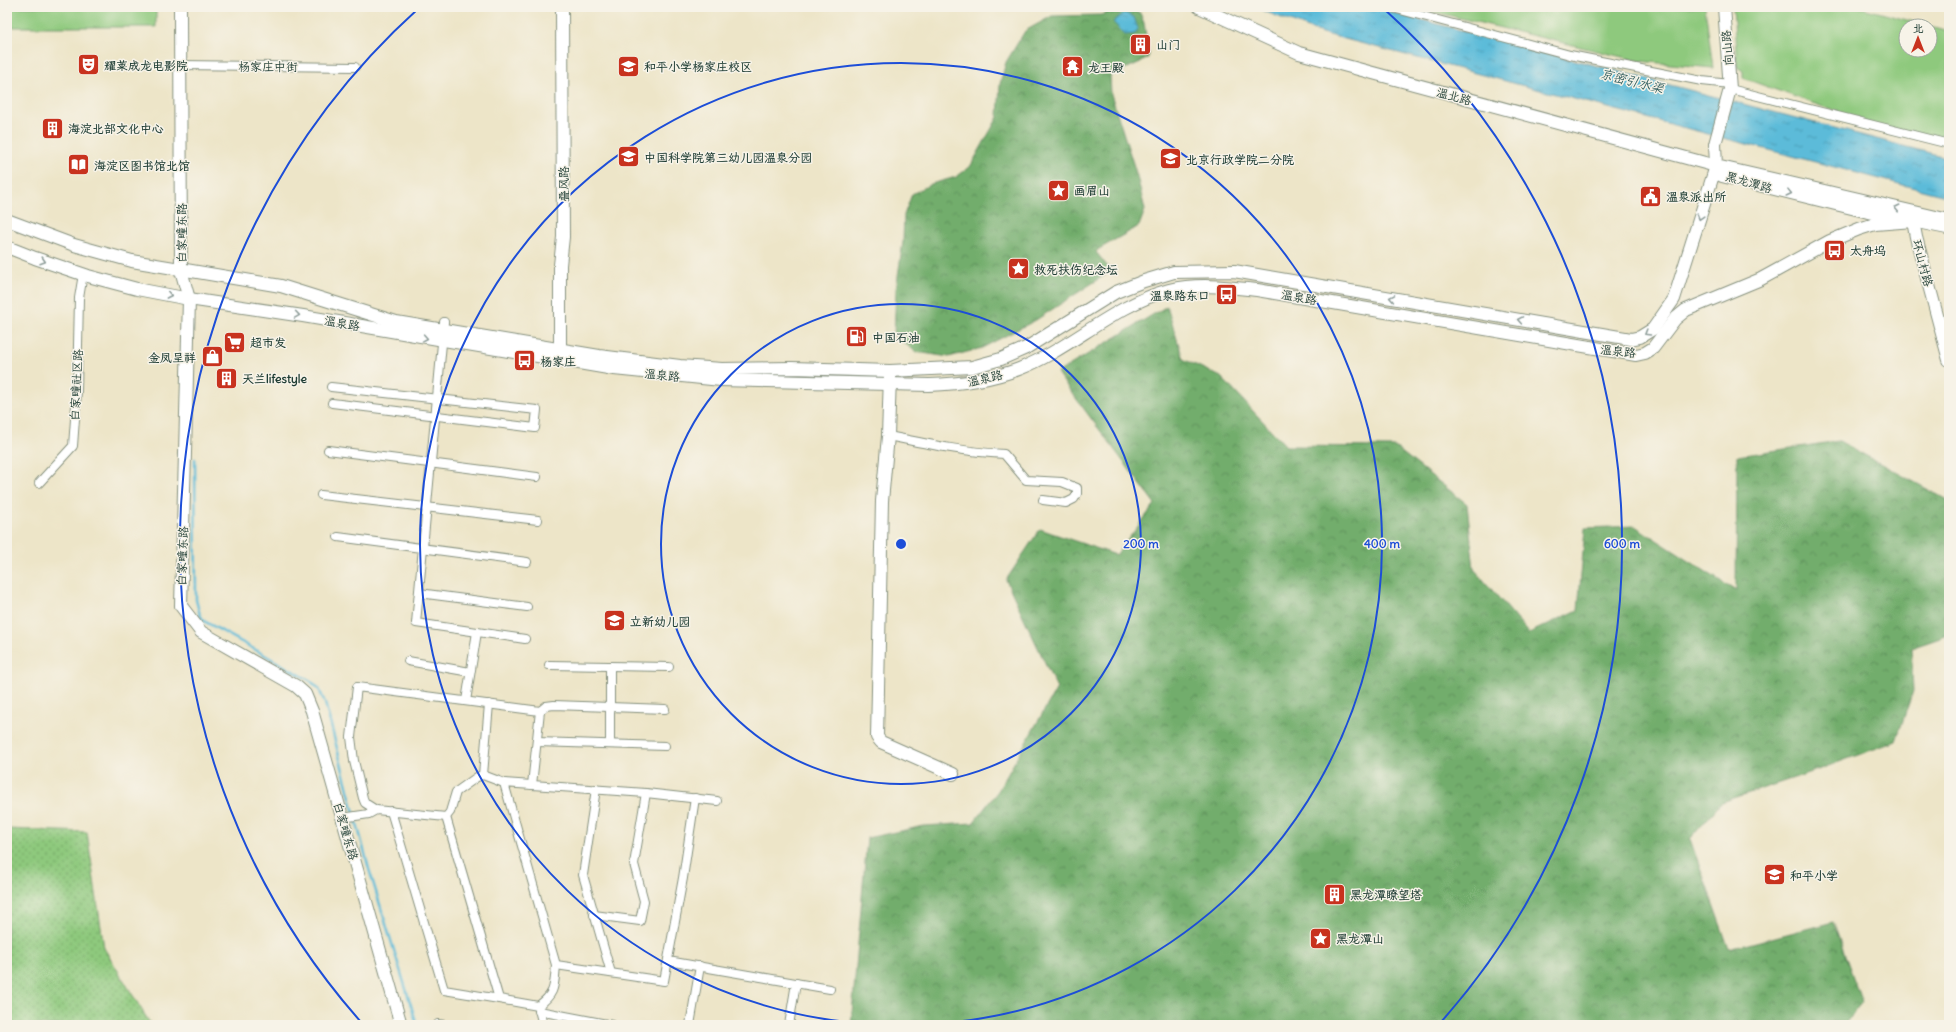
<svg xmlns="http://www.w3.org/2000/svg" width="1956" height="1032" viewBox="0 0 1956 1032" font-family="Delius,'LXGW WenKai TC',sans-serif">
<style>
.grass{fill:url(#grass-dots);stroke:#568358}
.forest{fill:url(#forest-crowns);stroke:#487550}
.green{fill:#8ec97d;stroke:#568358}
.water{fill:url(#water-ripples);stroke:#3d7c86}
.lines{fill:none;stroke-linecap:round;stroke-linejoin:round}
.stream{stroke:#5bbbd9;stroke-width:2.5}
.street-casing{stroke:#86917e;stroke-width:10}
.secondary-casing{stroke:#86917e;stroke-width:14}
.street{stroke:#fff;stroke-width:8}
.secondary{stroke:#fff;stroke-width:12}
.oneway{stroke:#8f9e9a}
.ring{fill:none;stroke:#1d4ed8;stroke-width:2}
.labels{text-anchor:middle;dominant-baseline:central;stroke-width:3;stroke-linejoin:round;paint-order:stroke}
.poi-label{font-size:12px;font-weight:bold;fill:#1f3d34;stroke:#f7f3e8;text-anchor:start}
.street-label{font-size:12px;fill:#1f3d34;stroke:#f7f3e8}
.water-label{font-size:13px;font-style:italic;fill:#2e5c5d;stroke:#f7f3e8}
.centre{fill:#1d4ed8;stroke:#f7f3e8;stroke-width:2}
.ring-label{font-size:12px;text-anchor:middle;font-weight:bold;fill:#1d4ed8;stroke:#f7f3e8;stroke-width:3;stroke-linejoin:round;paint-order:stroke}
</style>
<defs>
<pattern id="grass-dots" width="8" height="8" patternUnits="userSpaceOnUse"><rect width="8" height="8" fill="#8ec97d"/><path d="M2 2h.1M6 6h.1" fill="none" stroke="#73a467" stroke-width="1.8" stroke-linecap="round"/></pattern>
<pattern id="forest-crowns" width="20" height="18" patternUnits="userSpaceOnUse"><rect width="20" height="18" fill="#72ad6c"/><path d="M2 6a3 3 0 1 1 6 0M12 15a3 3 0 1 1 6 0" fill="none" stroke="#5d8e5a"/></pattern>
<pattern id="water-ripples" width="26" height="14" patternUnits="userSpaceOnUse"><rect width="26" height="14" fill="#5bbbd9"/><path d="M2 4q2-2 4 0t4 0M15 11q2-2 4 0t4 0" fill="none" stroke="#4b99b1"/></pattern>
</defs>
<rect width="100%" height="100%" fill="#f7f3e8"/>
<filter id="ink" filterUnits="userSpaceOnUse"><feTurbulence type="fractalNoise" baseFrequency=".025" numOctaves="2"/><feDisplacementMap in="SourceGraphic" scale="8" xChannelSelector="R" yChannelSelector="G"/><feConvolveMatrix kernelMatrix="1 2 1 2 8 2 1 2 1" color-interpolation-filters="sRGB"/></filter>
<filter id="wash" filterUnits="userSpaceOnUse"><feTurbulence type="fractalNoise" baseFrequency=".012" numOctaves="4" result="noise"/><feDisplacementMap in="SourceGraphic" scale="16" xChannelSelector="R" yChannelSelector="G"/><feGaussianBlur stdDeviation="0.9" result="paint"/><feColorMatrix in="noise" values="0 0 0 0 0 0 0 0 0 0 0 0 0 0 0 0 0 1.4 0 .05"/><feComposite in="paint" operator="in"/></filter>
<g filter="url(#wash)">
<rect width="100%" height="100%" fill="#ede5c8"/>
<polygon class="grass" points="7,829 87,832 104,948 151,1025 7,1025"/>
<g class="forest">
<polygon points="1129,7 1140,13 1144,23 1149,55 1147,59 1110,76 1111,94 1137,176 1145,210 1139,226 1099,249 1096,252 1111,271 1036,320 982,348 949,357 916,352 894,335 896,289 903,242 904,215 912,194 931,184 956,177 970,167 998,117 1000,84 1006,62 1025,31 1052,16 1101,15 1117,9"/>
<polygon points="1167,306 1183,359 1221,377 1286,446 1395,447 1467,504 1474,569 1529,633 1578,610 1585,528 1635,526 1736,591 1737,456 1839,441 1949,501 1949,635 1911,648 1913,691 1896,741 1812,772 1722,802 1690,839 1729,949 1833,922 1862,1002 1844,1025 851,1025 867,838 924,826 973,823 998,791 1057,688 1006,580 1040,529 1116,555 1155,504 1057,373"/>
</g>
<g class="green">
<rect x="7" y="7" width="149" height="20"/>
<polygon points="1414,7 1705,7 1713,68 1639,61"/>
<polygon points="1733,7 1859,7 1929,26 1906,26 1906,50 1930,50 1930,26 1949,31 1949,140 1890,131 1743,78 1743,71 1737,67"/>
</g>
<g class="water">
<polygon points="1257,7 1372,7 1949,158 1949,197 1322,33 1266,12"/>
<polygon points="1124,13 1134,17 1138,29 1135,34 1125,35 1113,22"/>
</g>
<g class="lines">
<polyline class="stream" points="195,459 196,600 200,615 204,621 311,681 319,689 325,703 369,869 417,1025"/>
</g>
</g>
<g filter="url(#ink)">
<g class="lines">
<defs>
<g id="street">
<polyline points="1389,7 1570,55 1702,81 1730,84"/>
<polyline points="181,65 355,67"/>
<polyline points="1730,89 1949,144"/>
<polyline points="444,322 416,623 525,639"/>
<polyline points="331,387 537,410 535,428 332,403"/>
<path d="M888 436C927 444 965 452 1004 454L1026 480 1062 482 1077 488V494L1074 499 1066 503 1043 500"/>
<polyline points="328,450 537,477"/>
<polyline points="39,483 73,446 77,392 79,298 83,274"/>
<polyline points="321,495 538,520"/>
<polyline points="338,537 527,562"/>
<polyline points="419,593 527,607"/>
<polyline points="408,661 470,672"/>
<polyline points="549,665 669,667"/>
<polyline points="610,666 610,744"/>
<polyline points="466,701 477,632"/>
<polyline points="540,711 546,706 554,705 665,709"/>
<polyline points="537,742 665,746"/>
<polyline points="483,775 489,704"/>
<polyline points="532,785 646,793 717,801"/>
<polyline points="596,789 583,875 611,973"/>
<path d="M376 810 365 803 363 798 354 761 351 737 357 687 540 711 532 785 504 783 556 965C554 986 556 993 538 1006"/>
<polyline points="391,811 444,990 499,999"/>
<polyline points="446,817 450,812 456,792 477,777 483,775 504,783"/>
<polyline points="342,818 369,814 376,810 446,817 499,999 538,1006 543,1025"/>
<polyline points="594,915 640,921 644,901 634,864 646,793"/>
<polyline points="668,961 830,989"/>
<polyline points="556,965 664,981 683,878 695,798"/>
<polyline points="539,1011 612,1025"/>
<polyline points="438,1024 445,1025"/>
<polyline points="690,1025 700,966"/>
<polyline points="789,1025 796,983"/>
</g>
<g id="secondary">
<polyline points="180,7 181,270 189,299 181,606 201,632 296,686 305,694 312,711 401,1025"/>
<polyline points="1199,7 1299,53 1716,166 1949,220"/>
<polyline points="1716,166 1722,176 1868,212 1947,228"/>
<polyline points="1914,215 1913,221 1916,237 1949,360"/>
<polyline points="7,220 74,245 132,261 281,286 396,322 599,356 680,366 722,369 792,368 890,371 972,367 1001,359 1026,348 1116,292 1144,281 1174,272 1234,271 1631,339 1640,337 1653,329 1674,299 1716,166 1715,144 1730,89 1724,7"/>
<path d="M7 247 35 258 88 276 137 289 189 299 303 316 614 369 721 380 929 385C960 384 990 380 1019 369 1072 348 1112 306 1169 290 1198 283 1228 287 1257 290L1636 355 1645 353 1653 348 1675 319 1686 310 1761 279 1830 241 1859 229 1875 224 1913 221"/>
<polyline points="560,358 560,265 563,237 562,7"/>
<polyline points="890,376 888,436 882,501 877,737 881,742 953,774"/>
</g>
</defs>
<use href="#street" class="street-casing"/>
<use href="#secondary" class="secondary-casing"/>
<use href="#street" class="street"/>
<use href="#secondary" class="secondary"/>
</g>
<defs><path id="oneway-chevron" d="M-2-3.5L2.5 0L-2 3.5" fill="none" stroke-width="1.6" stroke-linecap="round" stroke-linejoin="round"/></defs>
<g class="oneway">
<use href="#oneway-chevron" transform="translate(1789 193) rotate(14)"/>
<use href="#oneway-chevron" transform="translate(1897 208) rotate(-167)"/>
<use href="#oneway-chevron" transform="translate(1700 217) rotate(107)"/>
<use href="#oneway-chevron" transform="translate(43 261) rotate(18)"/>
<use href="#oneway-chevron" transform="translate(169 295) rotate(11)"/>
<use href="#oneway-chevron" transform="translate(1392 298) rotate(-170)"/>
<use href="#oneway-chevron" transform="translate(297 315) rotate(9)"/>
<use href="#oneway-chevron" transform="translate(1520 320) rotate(-170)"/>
<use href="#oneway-chevron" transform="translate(1647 333) rotate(149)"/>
<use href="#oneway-chevron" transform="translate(425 338) rotate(10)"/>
</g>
</g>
<g class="ring">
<circle cx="901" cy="544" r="240"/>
<path d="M897 1025A481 481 0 1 1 905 1025"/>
<path d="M361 1022A721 721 0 0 1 419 8M1383 8A721 721 0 0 1 1441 1022"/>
</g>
<defs>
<symbol id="building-square" viewBox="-11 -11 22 22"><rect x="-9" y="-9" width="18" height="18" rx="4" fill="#c8321e" stroke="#f7f3e8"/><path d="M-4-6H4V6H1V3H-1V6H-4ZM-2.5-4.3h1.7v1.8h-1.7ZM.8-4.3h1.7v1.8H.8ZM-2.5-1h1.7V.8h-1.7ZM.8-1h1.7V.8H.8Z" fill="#fff"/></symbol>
<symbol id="theatre-square" viewBox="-11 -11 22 22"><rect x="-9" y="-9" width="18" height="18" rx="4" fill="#c8321e" stroke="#f7f3e8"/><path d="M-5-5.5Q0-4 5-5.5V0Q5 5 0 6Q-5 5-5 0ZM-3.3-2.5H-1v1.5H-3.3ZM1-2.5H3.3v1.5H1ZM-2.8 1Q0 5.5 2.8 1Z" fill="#fff"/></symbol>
<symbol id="school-square" viewBox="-11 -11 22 22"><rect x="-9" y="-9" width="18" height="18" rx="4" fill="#c8321e" stroke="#f7f3e8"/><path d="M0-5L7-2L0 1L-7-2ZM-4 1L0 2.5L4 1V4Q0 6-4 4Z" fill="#fff"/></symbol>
<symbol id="temple-square" viewBox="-11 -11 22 22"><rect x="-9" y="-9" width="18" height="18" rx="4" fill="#c8321e" stroke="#f7f3e8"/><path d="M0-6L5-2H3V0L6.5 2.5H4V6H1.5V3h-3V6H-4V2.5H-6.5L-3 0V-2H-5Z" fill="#fff"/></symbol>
<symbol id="university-square" viewBox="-11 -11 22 22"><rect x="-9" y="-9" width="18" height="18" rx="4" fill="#c8321e" stroke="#f7f3e8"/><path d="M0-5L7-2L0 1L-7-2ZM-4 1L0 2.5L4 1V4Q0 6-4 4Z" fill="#fff"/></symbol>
<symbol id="library-square" viewBox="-11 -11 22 22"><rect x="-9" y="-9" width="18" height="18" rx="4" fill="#c8321e" stroke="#f7f3e8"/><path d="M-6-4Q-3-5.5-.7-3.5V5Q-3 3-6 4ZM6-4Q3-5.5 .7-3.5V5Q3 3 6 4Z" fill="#fff"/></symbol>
<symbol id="sight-square" viewBox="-11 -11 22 22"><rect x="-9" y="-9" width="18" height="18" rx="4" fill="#c8321e" stroke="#f7f3e8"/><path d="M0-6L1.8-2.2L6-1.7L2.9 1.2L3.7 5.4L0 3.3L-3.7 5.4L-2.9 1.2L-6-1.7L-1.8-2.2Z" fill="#fff"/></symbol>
<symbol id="civic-square" viewBox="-11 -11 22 22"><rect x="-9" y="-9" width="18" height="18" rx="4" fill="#c8321e" stroke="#f7f3e8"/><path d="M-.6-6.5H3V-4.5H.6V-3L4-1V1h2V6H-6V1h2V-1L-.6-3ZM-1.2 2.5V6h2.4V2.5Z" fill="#fff"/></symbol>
<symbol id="bus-square" viewBox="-11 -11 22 22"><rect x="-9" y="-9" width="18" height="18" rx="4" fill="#c8321e" stroke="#f7f3e8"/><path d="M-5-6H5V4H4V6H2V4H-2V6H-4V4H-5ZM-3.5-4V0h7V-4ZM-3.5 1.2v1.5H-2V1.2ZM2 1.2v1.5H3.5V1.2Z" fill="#fff"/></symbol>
<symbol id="fuel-square" viewBox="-11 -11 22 22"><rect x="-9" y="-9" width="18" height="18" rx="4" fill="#c8321e" stroke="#f7f3e8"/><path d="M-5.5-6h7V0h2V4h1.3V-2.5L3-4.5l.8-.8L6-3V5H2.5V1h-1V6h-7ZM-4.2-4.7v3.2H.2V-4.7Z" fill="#fff"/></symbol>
<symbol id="supermarket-square" viewBox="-11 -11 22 22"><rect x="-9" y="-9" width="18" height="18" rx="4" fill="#c8321e" stroke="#f7f3e8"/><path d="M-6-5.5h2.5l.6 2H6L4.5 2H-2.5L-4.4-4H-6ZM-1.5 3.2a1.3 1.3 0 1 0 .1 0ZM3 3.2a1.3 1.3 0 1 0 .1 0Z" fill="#fff"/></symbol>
<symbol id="shop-square" viewBox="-11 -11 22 22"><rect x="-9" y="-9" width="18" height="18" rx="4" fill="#c8321e" stroke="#f7f3e8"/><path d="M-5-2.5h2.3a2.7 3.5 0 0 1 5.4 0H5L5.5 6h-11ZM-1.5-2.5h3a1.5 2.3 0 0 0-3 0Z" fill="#fff"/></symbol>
</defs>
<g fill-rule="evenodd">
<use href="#building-square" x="1128" y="32" width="25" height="25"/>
<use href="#theatre-square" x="76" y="52" width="25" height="25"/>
<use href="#school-square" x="616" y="54" width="25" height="25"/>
<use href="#temple-square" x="1060" y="54" width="25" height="25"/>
<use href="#building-square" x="40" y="116" width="25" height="25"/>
<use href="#school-square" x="616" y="144" width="25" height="25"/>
<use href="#university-square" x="1158" y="146" width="25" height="25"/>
<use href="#library-square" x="66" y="152" width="25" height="25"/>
<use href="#sight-square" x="1046" y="178" width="25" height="25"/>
<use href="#civic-square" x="1638" y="184" width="25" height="25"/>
<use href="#bus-square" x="1822" y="238" width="25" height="25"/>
<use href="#sight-square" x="1006" y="256" width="25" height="25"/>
<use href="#bus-square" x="1214" y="282" width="25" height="25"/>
<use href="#fuel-square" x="844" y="324" width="25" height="25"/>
<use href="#supermarket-square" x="222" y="330" width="25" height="25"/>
<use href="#shop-square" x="200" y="344" width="25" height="25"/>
<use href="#bus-square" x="512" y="348" width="25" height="25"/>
<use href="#building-square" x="214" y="366" width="25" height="25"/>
<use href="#school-square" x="602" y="608" width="25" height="25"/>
<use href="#school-square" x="1762" y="862" width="25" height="25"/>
<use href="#building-square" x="1322" y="882" width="25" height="25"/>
<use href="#sight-square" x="1308" y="926" width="25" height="25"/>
</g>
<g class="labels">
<g class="poi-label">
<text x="1156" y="44">山门</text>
<text x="104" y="65">耀莱成龙电影院</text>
<text x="644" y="66">和平小学杨家庄校区</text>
<text x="1088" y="67">龙王殿</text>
<text x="68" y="128">海淀北部文化中心</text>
<text x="644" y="157">中国科学院第三幼儿园温泉分园</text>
<text x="1186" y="159">北京行政学院二分院</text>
<text x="94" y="165">海淀区图书馆北馆</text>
<text x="1074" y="190">画眉山</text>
<text x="1666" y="196">温泉派出所</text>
<text x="1850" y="250">太舟坞</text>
<text x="1034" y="269">救死扶伤纪念坛</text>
<text x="1210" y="295" text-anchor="end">温泉路东口</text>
<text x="872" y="337">中国石油</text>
<text x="250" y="342">超市发</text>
<text x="196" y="357" text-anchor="end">金凤呈祥</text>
<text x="540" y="361">杨家庄</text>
<text x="242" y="378">天兰lifestyle</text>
<text x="630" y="621">立新幼儿园</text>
<text x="1790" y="875">和平小学</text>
<text x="1350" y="894">黑龙潭瞭望塔</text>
<text x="1336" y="938">黑龙潭山</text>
</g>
<g class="street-label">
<text transform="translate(1727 48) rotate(-95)">向山路</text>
<text x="268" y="66">杨家庄中街</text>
<text transform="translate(1454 96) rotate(15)">温北路</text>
<text transform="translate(1749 182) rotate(16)">黑龙潭路</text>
<text transform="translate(563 184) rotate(-90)">叠风路</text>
<text transform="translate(181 233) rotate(-90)">白家疃东路</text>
<text transform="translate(1923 263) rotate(75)">环山村路</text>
<text transform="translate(1299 297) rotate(10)">温泉路</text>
<text transform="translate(342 323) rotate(10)">温泉路</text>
<text transform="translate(1618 351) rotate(6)">温泉路</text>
<text transform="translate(662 375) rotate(6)">温泉路</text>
<text transform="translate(985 378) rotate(-13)">温泉路</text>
<text transform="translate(76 385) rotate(-87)">白家疃社区路</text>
<text transform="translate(182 556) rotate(-88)">白家疃东路</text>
<text transform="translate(346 831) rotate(74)">白家疃东路</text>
</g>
<g class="water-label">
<text transform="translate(1632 81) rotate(14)">京密引水渠</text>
</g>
</g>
<circle cx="901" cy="544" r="6" class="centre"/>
<g class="ring-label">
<text x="1141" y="548">200 m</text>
<text x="1382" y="548">400 m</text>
<text x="1622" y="548">600 m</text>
</g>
<rect width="1956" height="1032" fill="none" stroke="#f7f3e8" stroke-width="24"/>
<g transform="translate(1918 38)"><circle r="19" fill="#f7f3e8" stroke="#a1aaa0"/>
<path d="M0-3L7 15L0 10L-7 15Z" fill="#c8321e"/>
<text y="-6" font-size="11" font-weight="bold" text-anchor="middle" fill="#1f3d34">北</text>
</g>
</svg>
